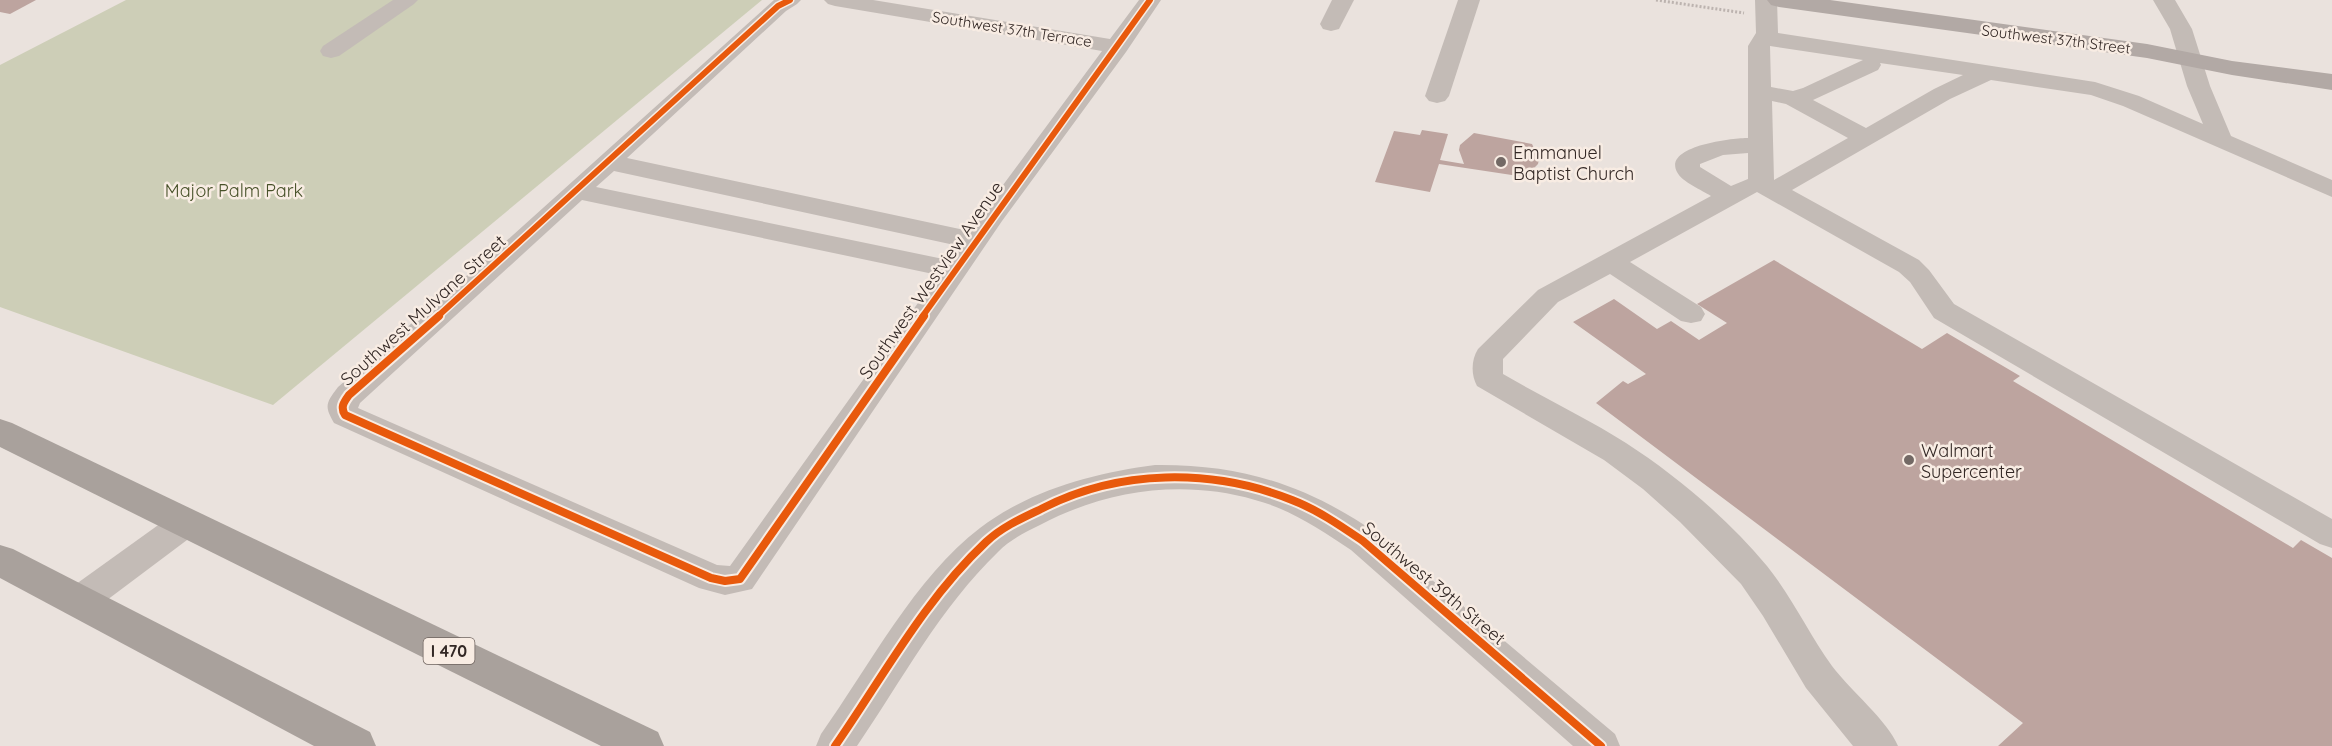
<svg xmlns="http://www.w3.org/2000/svg" width="2332" height="746" viewBox="0 0 2332 746" font-family="Quicksand,sans-serif">
<style>
.green{fill:#cdceb7}
.building{fill:#bda49f}
.lines{fill:none;stroke-linecap:round;stroke-linejoin:round}
.path{stroke:#bcb3af;stroke-width:3;stroke-dasharray:2 2;stroke-linecap:butt}
.minor{fill:#c3bbb6;fill-rule:evenodd}
.major{fill:#b2a9a5;fill-rule:evenodd}
.highway{fill:#a9a19c;fill-rule:evenodd}
.cycleway-far1-casing{stroke:#f8ece3;stroke-width:9}
.cycleway-casing{stroke:#f8ece3;stroke-width:12}
.cycleway-far1{stroke:#e8590c;stroke-width:6}
.cycleway{stroke:#e8590c;stroke-width:8}
.poi-dot{fill:#736965;stroke:#f8ece3;stroke-width:2}
.labels{text-anchor:middle;dominant-baseline:central;stroke-width:5;stroke-linejoin:round;paint-order:stroke}
.far-street-label{font-size:15px;fill:#332825;stroke:#f8ece3}
.shield{fill:#f8ece3;stroke:#6e635e;stroke-width:1.5}
.shield-label{font-size:16px;font-weight:bold;fill:#332825}
.poi-label{font-size:18px;fill:#332825;stroke:#f8ece3;text-anchor:start}
.park-label{font-size:18px;fill:#475129;stroke:#f8ece3}
.street-label{font-size:18px;fill:#332825;stroke:#f8ece3}
</style>
<rect width="100%" height="100%" fill="#eae2dd"/>
<polygon class="green" points="126,0 762,0 273,405 0,307 0,65"/>
<g class="building">
<polygon points="0,0 36,0 10,14 0,12"/>
<polygon points="1422,130 1448,134 1440,160 1464,164 1459,150 1460,145 1474,133 1532,144 1539,159 1538,164 1525,177 1439,164 1430,192 1375,182 1394,131 1420,135"/>
<polygon points="1774,260 1922,349 1947,333 2020,376 2013,381 2293,548 2301,540 2332,558 2332,746 1998,746 2023,723 1596,403 1623,381 1628,384 1646,374 1573,322 1614,299 1657,329 1671,321 1699,340 1727,323 1697,304"/>
</g>
<g class="lines">
<polyline class="path" points="1656,0 1744,13"/>
<g class="minor">
<polygon points="393,0 418,0 414,4 339,56 331,58 323,56 320,51 323,46"/>
<path d="M774 0H801L797 4 786 11 627 158 969 231 1102 51 835 6 828 4 824 0H873L1110 39 1139 0H1161L1126 52 1002 221 752 589 725 595 699 588 334 423C324 406 326 403 338 387L494 252ZM614 171 959 246 948 260 596 187ZM582 200 938 275 730 566 717 565 358 408 360 403Z"/>
<polygon points="1332,0 1354,0 1339,29 1331,31 1323,29 1320,24"/>
<polygon points="1458,0 1480,0 1449,96 1445,101 1437,103 1429,101 1425,96"/>
<path d="M1755 0H1777L1778 33 2095 82 2139 96 2203 124 2187 86 2170 29 2153 0H2175L2192 29 2210 86 2231 136 2332 180V197L2123 106 2091 95 1991 80 1950 99 1792 190 1919 260 1929 270 1954 304 2332 519V548L2320 544 1934 318 1910 282 1899 272 1757 192 1630 262 1701 307 1705 314 1701 321 1691 323 1681 321 1610 274 1558 302 1503 359V374C1544 398 1587 418 1626 443 1677 476 1728 519 1767 566 1792 597 1809 634 1832 666 1851 691 1887 720 1898 746H1853L1806 688 1763 616 1741 584 1680 522 1643 489 1604 460 1477 386C1471 375 1471 360 1478 349L1538 290 1711 196C1702 190 1682 182 1677 172 1663 146 1732 138 1748 138V46L1756 33ZM1770 46 1863 60 1803 88 1793 91 1771 87ZM1880 63 1963 75 1934 89 1866 128 1813 100 1878 70 1881 65ZM1772 101 1786 104 1848 138 1774 180ZM1748 153V179L1731 186 1700 167V164L1723 155Z"/>
<path d="M1155 465C1240 464 1304 484 1375 532L1615 734 1620 746H1573L1351 550C1321 530 1290 509 1255 500 1182 479 1106 490 1040 525 1025 532 1010 540 998 552 940 608 902 680 857 746H816L821 734C868 668 916 576 980 528 1030 490 1094 473 1155 465Z"/>
<polygon points="187,509 199,513 204,522 199,531 91,612 78,617 65,612 60,602 65,592 175,513"/>
</g>
<polygon class="major" points="1767,0 1830,0 2147,44 2232,61 2332,74 2332,90 2232,75 2147,58 1779,7 1771,5"/>
<g class="highway">
<polygon points="0,419 12,423 658,732 664,746 601,746 0,447"/>
<polygon points="0,545 13,549 370,732 376,746 314,746 0,578"/>
</g>
<defs>
<g id="cycleway-far1">
<polyline points="437,317 778,6 790,0"/>
<polyline points="922,317 1150,0"/>
</g>
<g id="cycleway">
<path d="M439 316 349 395C344 402 340 407 345 415L711 578 725 581 740 579 924 316"/>
<path d="M835 746C883 677 924 600 986 542 1002 527 1022 518 1041 509 1118 469 1212 468 1292 500 1318 510 1341 526 1363 541L1601 746"/>
</g>
</defs>
<use href="#cycleway-far1" class="cycleway-far1-casing"/>
<use href="#cycleway" class="cycleway-casing"/>
<use href="#cycleway-far1" class="cycleway-far1"/>
<use href="#cycleway" class="cycleway"/>
</g>
<g class="poi-dot">
<circle cx="1501" cy="162" r="6"/>
<circle cx="1909" cy="460" r="6"/>
</g>
<g class="labels">
<g class="far-street-label">
<text transform="translate(1012 29) rotate(9)">Southwest 37th Terrace</text>
<text transform="translate(2056 39) rotate(7)">Southwest 37th Street</text>
</g>
<rect class="shield" x="423.5" y="638" width="51" height="26" rx="4.5"/>
<g class="shield-label">
<text x="449" y="651">I 470</text>
</g>
<g class="poi-label">
<text x="1513" y="152">Emmanuel<tspan x="1513" dy="21">Baptist Church</tspan></text>
<text x="1921" y="450">Walmart<tspan x="1921" dy="21">Supercenter</tspan></text>
</g>
<g class="park-label">
<text x="234" y="190">Major Palm Park</text>
</g>
<g class="street-label">
<text transform="translate(931 280) rotate(-55)">Southwest Westview Avenue</text>
<text transform="translate(423 310) rotate(-42)">Southwest Mulvane Street</text>
<text transform="translate(1434 583) rotate(40)">Southwest 39th Street</text>
</g>
</g>
</svg>
